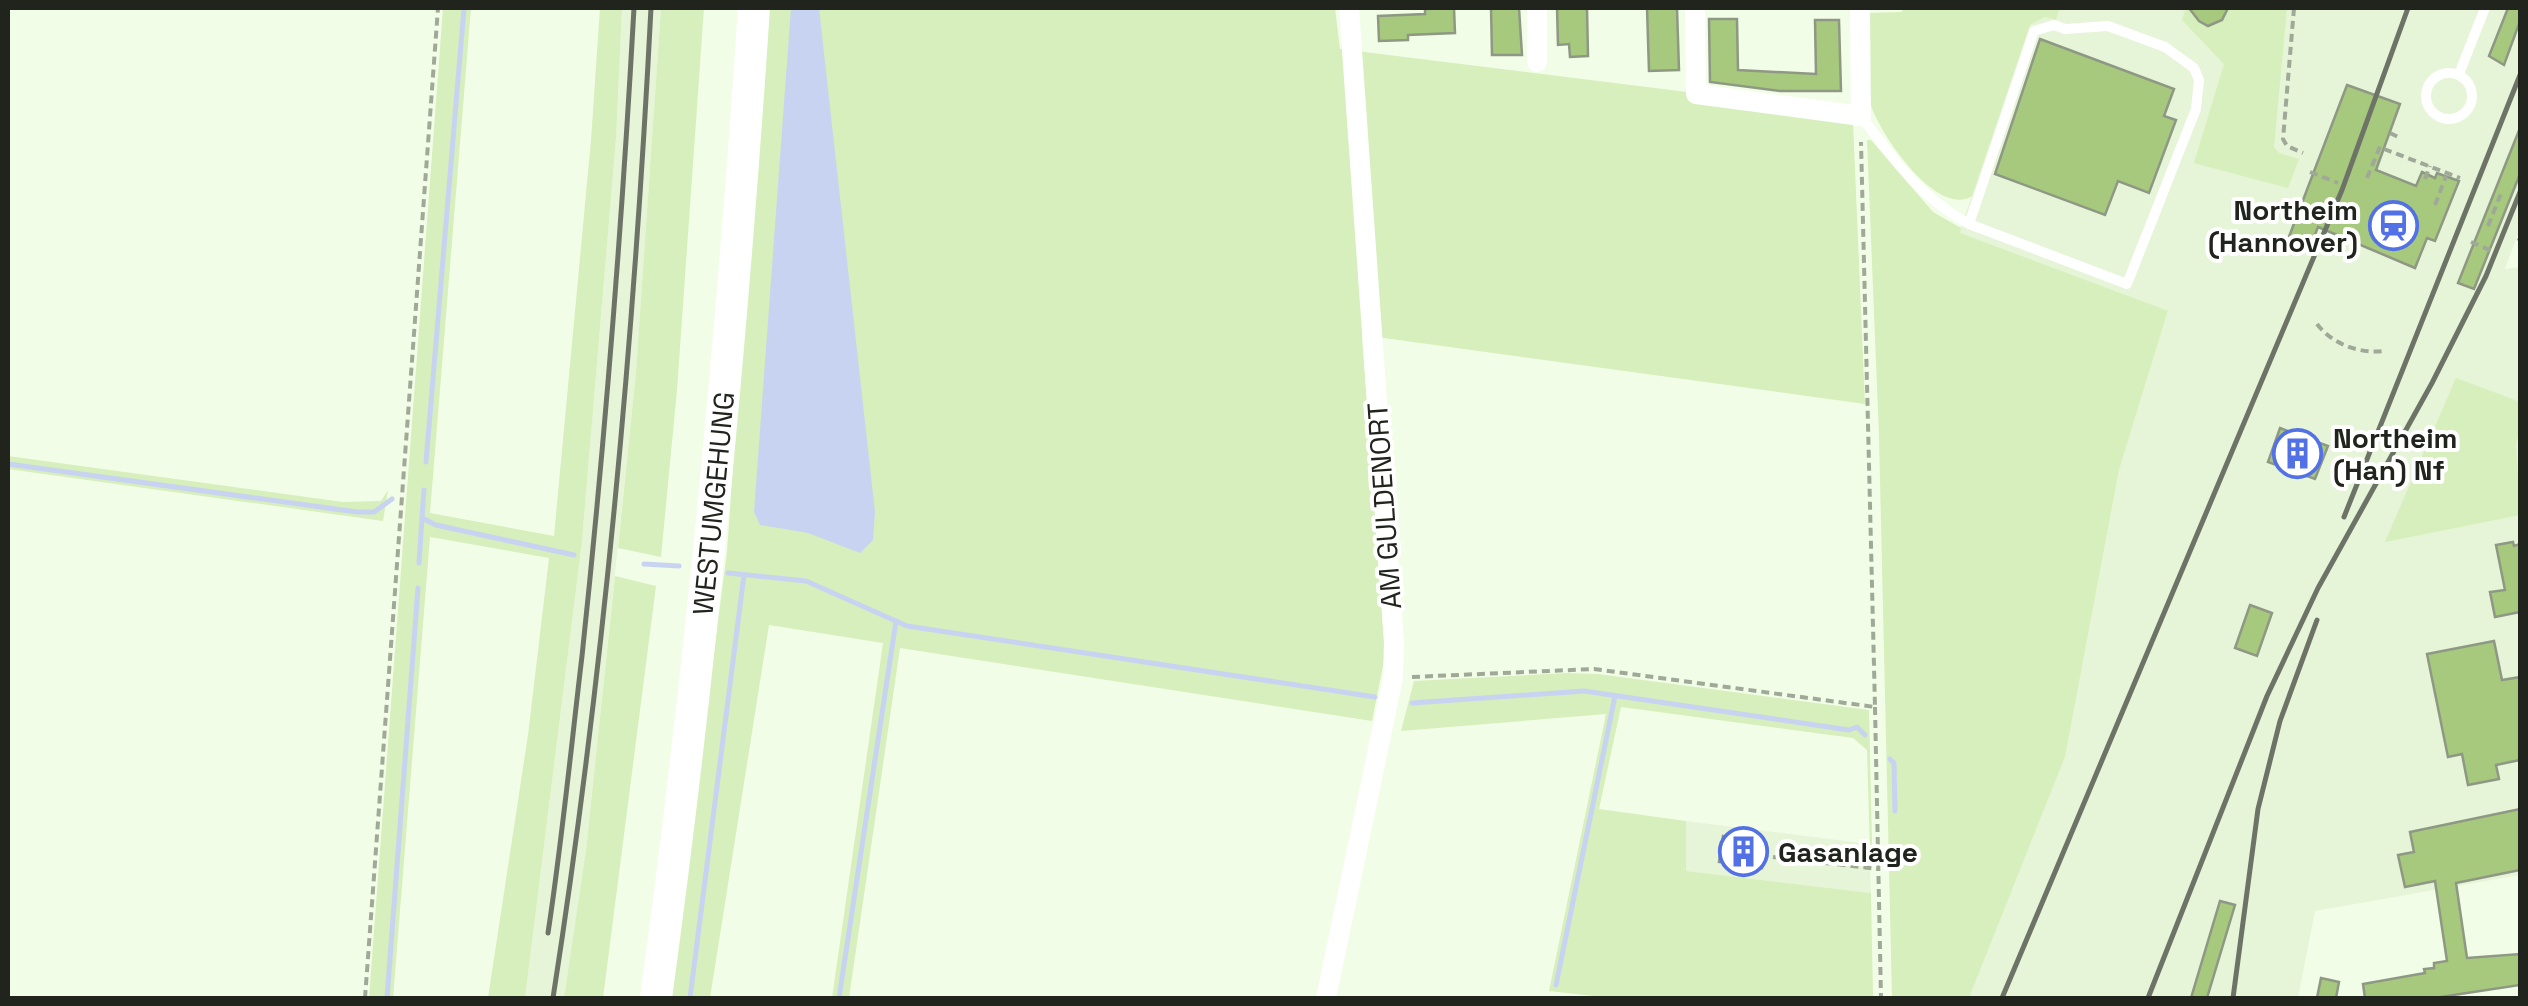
<svg xmlns="http://www.w3.org/2000/svg" width="2528" height="1006" viewBox="0 0 2528 1006" font-family="'Space Grotesk',sans-serif">
<style>
.built{fill:#e6f4d7}
.green{fill:#d6efbc}
.water{fill:#c8d3f1}
.lines{fill:none;stroke-linecap:round;stroke-linejoin:round}
.stream{stroke:#c8d3f1;stroke-width:5}
.building{fill:#a6c97d;stroke:#8e9884;stroke-width:2.5}
.path{stroke:#a0a998;stroke-width:4;stroke-dasharray:8 5;stroke-linecap:butt}
.service{stroke:#fff;stroke-width:10}
.minor{stroke:#fff;stroke-width:20}
.primary{stroke:#fff;stroke-width:32}
.rail{stroke:#6d7366;stroke-width:5}
.labels{text-anchor:middle;dominant-baseline:central;stroke-width:8;stroke-linejoin:round;paint-order:stroke}
.poi-label{font-size:28px;font-weight:bold;fill:#20241c;stroke:#fff;text-anchor:start}
.street-label{font-size:28px;fill:#20241c;stroke:#fff}
</style>
<rect width="100%" height="100%" fill="#f2fde7"/>
<g class="built">
<polygon points="622,8 661,8 636,372 586,850 564,998 525,998 582,541 616,138"/>
<polygon points="2060,8 2520,8 2520,228 2505,269 2520,267 2520,875 2315,911 2298,998 1969,998 2065,757 2119,470 2168,312 1959,233 2030,25 2045,17 2056,20"/>
<polygon points="1686,821 1869,844 1871,893 1685,871"/>
</g>
<g class="green">
<polygon points="443,8 471,8 430,513 554,536 591,140 600,8 622,8 616,138 582,541 525,998 488,998 528,735 549,558 430,537 393,998 369,998"/>
<polygon points="661,8 704,8 677,390 661,557 618,548 636,372"/>
<polygon points="765,8 1335,8 1340,49 1687,92 1688,100 1853,122 1865,404 1362,335 1385,656 1372,721 900,648 849,998 832,998 883,643 769,625 710,998 669,998 727,552"/>
<path d="M1903 8H2060L2056 20 2045 17 2030 25 1972 196C1936 219 1875 128 1869 99 1864 72 1868 40 1867 13L1902 12Z"/>
<polygon points="2186,8 2195,8 2196,17 2208,26 2221,20 2224,8 2287,8 2274,147 2279,153 2299,159 2288,188 2194,163 2224,64 2182,20"/>
<polygon points="1867,140 1871,140 1933,212 1961,228 1960,233 2168,311 2119,470 2065,757 1969,998 1892,998 1879,436"/>
<polygon points="2456,378 2520,402 2520,430 2516,444 2520,515 2385,542"/>
<polygon points="8,456 343,502 381,501 388,490 383,521 8,469"/>
<polygon points="615,576 656,586 603,998 564,998 586,850"/>
<polygon points="1567,673 1598,674 1869,710 1872,842 1870,852 1867,750 1853,738 1621,707 1599,809 1686,821 1686,871 1871,893 1873,998 1612,998 1549,991 1606,714 1401,731 1414,681"/>
</g>
<polygon class="water" points="791,8 819,8 875,512 873,540 860,553 808,533 760,525 754,512"/>
<g class="lines">
<g class="stream">
<polyline points="426,462 464,8"/>
<polyline points="8,464 357,512 374,512 392,499"/>
<polyline points="424,490 422,518 436,525 574,555"/>
<polyline points="419,563 422,518"/>
<polyline points="644,564 679,566"/>
<polyline points="728,573 806,581 907,626 1375,697"/>
<polyline points="1412,703 1584,691 1849,730 1857,727 1865,735"/>
<polyline points="1890,759 1894,763 1895,811"/>
<polyline points="1556,985 1615,696"/>
<polyline points="387,998 418,588"/>
<polyline points="690,998 744,575"/>
<polyline points="839,998 896,621"/>
</g>
</g>
<g class="building">
<polygon points="1454,8 1455,33 1408,35 1408,40 1379,41 1378,16 1425,14 1425,9"/>
<polygon points="1491,8 1519,8 1522,55 1492,55"/>
<polygon points="1557,8 1587,8 1588,56 1570,57 1569,44 1558,45"/>
<polygon points="1647,8 1677,8 1679,70 1649,71"/>
<polygon points="2189,8 2228,8 2222,20 2208,26 2199,21"/>
<polygon points="2508,8 2520,8 2520,21 2504,65 2489,56"/>
<polygon points="1709,19 1737,19 1738,70 1816,74 1815,20 1839,20 1841,91 1780,91 1710,82"/>
<polygon points="2040,39 2174,89 2164,116 2176,120 2149,193 2118,181 2105,215 1995,174"/>
<polygon points="2347,85 2400,104 2376,170 2416,186 2422,172 2435,178 2437,173 2459,181 2435,241 2427,238 2415,268 2318,227 2309,250 2287,242"/>
<polygon points="2520,128 2520,174 2474,289 2458,283"/>
<polygon points="2280,428 2328,446 2315,479 2268,462"/>
<polygon points="2513,542 2514,546 2520,544 2520,612 2495,617 2490,592 2505,590 2496,545"/>
<polygon points="2250,605 2272,613 2257,656 2235,648"/>
<polygon points="2494,641 2502,680 2520,677 2520,760 2496,765 2499,779 2468,785 2462,754 2448,757 2427,654"/>
<polygon points="2520,809 2520,870 2456,883 2467,958 2520,954 2520,985 2434,998 2365,998 2363,984 2425,973 2424,969 2434,968 2434,963 2447,961 2435,881 2405,887 2398,855 2414,852 2410,832"/>
<polygon points="1723,836 1766,843 1762,868 1719,862"/>
<polygon points="2220,901 2235,905 2207,998 2191,998"/>
<polygon points="2321,978 2339,982 2336,998 2317,998"/>
</g>
<g class="lines">
<g class="path">
<polyline points="2294,8 2283,139 2287,146 2303,153"/>
<polyline points="2390,133 2400,138"/>
<polyline points="2384,149 2460,178"/>
<polyline points="2310,172 2338,183"/>
<polyline points="2367,178 2381,144"/>
<polyline points="2425,179 2430,166"/>
<polyline points="2435,205 2446,176"/>
<polyline points="2488,226 2502,191"/>
<polyline points="2518,238 2520,240"/>
<polyline points="2471,242 2492,251"/>
<path d="M2317 324C2332 344 2359 354 2384 351"/>
<polyline points="1412,677 1594,669 1875,707 1861,142"/>
<polyline points="1875,707 1881,998"/>
<polyline points="1773,857 1878,869"/>
<polyline points="365,998 438,8"/>
</g>
<g class="service">
<circle cx="2449" cy="96" r="23"/>
<polyline points="2459,74 2485,8"/>
<path d="M1861 116C1893 159 1921 198 1969 224L2127 284 2196 109 2199 80 2194 68 2165 47 2108 26 2065 29 2054 25 2034 31 1969 224"/>
</g>
<g class="minor">
<polyline points="1537,8 1537,62"/>
<polyline points="1695,8 1696,94 1861,116 1860,8"/>
<polyline points="1326,998 1393,678 1394,642 1349,8"/>
</g>
<path class="primary" id="s1" d="M656 998C701 669 732 339 754 8"/>
<g class="rail">
<polyline points="2344,517 2520,75"/>
<path d="M548 933C562 841 571 748 582 656 605 440 622 224 634 8"/>
<path d="M553 998C604 671 634 339 651 8"/>
<polyline points="2002,998 2342,190 2408,8"/>
<polyline points="2148,998 2267,696 2318,588 2432,383 2486,276 2520,192"/>
<polyline points="2233,998 2258,809 2280,721 2317,620"/>
</g>
</g>
<defs>
<symbol id="station-ring" viewBox="-11 -11 22 22"><circle r="9.5" fill="#fff" stroke="#5371e6" stroke-width="1.5"/><path d="M-3-6H3Q5-6 5-4V2Q5 4 3 4L4.5 6H3L1.5 4h-3L-3 6H-4.5L-3 4Q-5 4-5 2V-4Q-5-6-3-6ZM-3.5-4v3h7v-3ZM-3.5 1v1.5H-2V1ZM2 1v1.5H3.5V1Z" fill="#5371e6"/></symbol>
<symbol id="building-ring" viewBox="-11 -11 22 22"><circle r="9.5" fill="#fff" stroke="#5371e6" stroke-width="1.5"/><path d="M-4-6H4V6H1V3H-1V6H-4ZM-2.5-4.3h1.7v1.8h-1.7ZM.8-4.3h1.7v1.8H.8ZM-2.5-1h1.7V.8h-1.7ZM.8-1h1.7V.8H.8Z" fill="#5371e6"/></symbol>
</defs>
<g fill-rule="evenodd">
<use href="#station-ring" x="2366" y="198" width="55" height="55"/>
<use href="#building-ring" x="2270" y="426" width="55" height="55"/>
<use href="#building-ring" x="1716" y="824" width="55" height="55"/>
</g>
<g class="labels">
<g class="poi-label">
<text x="2358" y="210" text-anchor="end">Northeim<tspan x="2358" dy="32">(Hannover)</tspan></text>
<text x="2333" y="438">Northeim<tspan x="2333" dy="32">(Han) Nf</tspan></text>
<text x="1778" y="852">Gasanlage</text>
</g>
<g class="street-label">
<text stroke="none"><textPath href="#s1" startOffset="498">WESTUMGEHUNG</textPath></text>
<text transform="translate(1384 506) rotate(-94)">AM GULDENORT</text>
</g>
</g>
<rect width="2528" height="1006" fill="none" stroke="#20241c" stroke-width="20"/>
</svg>
